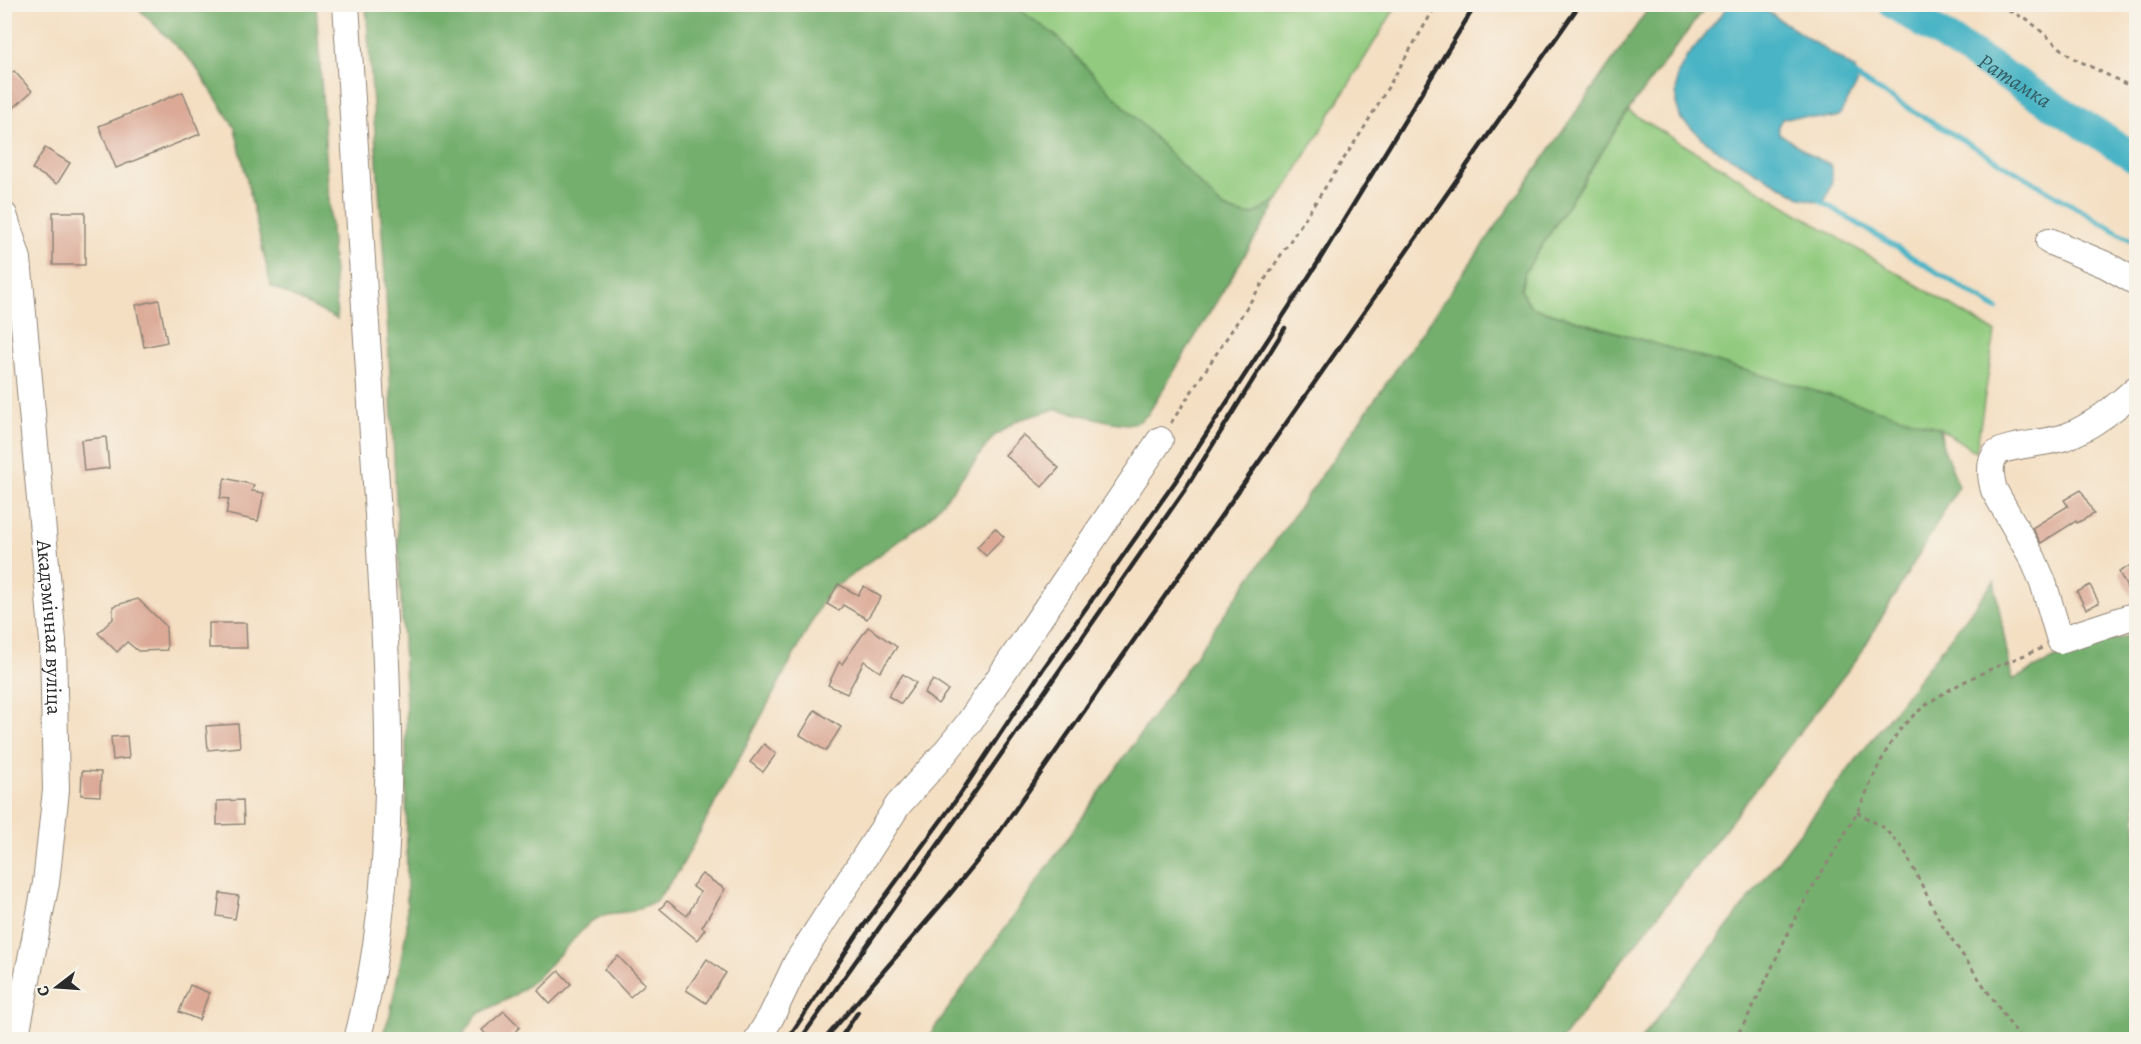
<svg xmlns="http://www.w3.org/2000/svg" width="2141" height="1044" viewBox="0 0 2141 1044" font-family="Alegreya,serif">
<style>
.green{fill:#92cb7f;stroke:#5e7b55;stroke-width:1.5}
.forest{fill:#75af6e;stroke:#506d4c;stroke-width:1.5}
.water{fill:#48b4c5;stroke:#3a7078;stroke-width:1.5}
.lines{fill:none;stroke-linecap:round;stroke-linejoin:round}
.stream{stroke:#48b4c5;stroke-width:5}
.river{stroke:#48b4c5;stroke-width:30}
.building{fill:#dba996}
.minor-casing{stroke:#908577;stroke-width:28}
.path{stroke:#908577;stroke-width:3;stroke-dasharray:4.5 4.5;stroke-linecap:butt}
.minor{stroke:#fff;stroke-width:26}
.rail{stroke:#2b2b2b;stroke-width:4.5}
.labels{text-anchor:middle;dominant-baseline:central;stroke-width:6;stroke-linejoin:round;paint-order:stroke}
.street-label{font-size:21px;fill:#2b2b2b;stroke:#f7f3e8}
.water-label{font-size:22px;font-style:italic;fill:#355b61;stroke:#f7f3e8}
</style>
<rect width="100%" height="100%" fill="#f7f3e8"/>
<filter id="ink" filterUnits="userSpaceOnUse"><feTurbulence type="fractalNoise" baseFrequency=".0167" numOctaves="2"/><feDisplacementMap in="SourceGraphic" scale="12" xChannelSelector="R" yChannelSelector="G"/><feConvolveMatrix kernelMatrix="1 2 1 2 8 2 1 2 1" color-interpolation-filters="sRGB"/></filter>
<filter id="wash" filterUnits="userSpaceOnUse"><feTurbulence type="fractalNoise" baseFrequency=".008" numOctaves="4" result="noise"/><feDisplacementMap in="SourceGraphic" scale="24" xChannelSelector="R" yChannelSelector="G"/><feGaussianBlur stdDeviation="1.35" result="paint"/><feColorMatrix in="noise" values="0 0 0 0 0 0 0 0 0 0 0 0 0 0 0 0 0 1.4 0 .05"/><feComposite in="paint" operator="in"/></filter>
<g filter="url(#wash)">
<rect width="100%" height="100%" fill="#f4dfc3"/>
<g class="green">
<path d="M1012 5H1397L1279 199C1253 215 1252 221 1222 207L1054 34Z"/>
<polygon points="1628,111 1995,332 1976,452 1939,428 1531,307 1521,290 1525,272"/>
</g>
<g class="forest">
<polygon points="135,5 316,5 337,319 271,286 235,128 195,65"/>
<path d="M366 5H1012L1054 34 1222 207C1252 221 1253 215 1279 199L1148 414 1140 421 1127 424 1112 422 1056 409 1018 420 993 437 953 490 926 521 827 593 679 871 656 901 633 911 606 914 590 922 536 979 513 996 478 1014 460 1039H381L390 1015 407 928 406 704 385 275Z"/>
<polygon points="1651,5 1707,5 1628,111 1525,272 1521,290 1531,307 1940,428 1943,447 1959,486 1859,656 1562,1039 927,1039"/>
<polygon points="1994,581 2012,680 2074,649 2135,634 2136,636 2136,1039 1641,1039"/>
</g>
<path class="water" d="M1729 5H1759V6L1855 69 1857 84 1839 116C1821 123 1803 112 1782 119L1778 126 1779 133 1813 156 1831 165C1834 179 1831 191 1823 203L1802 198 1715 149 1681 119 1676 103 1677 76 1686 58Z"/>
<g class="lines">
<g class="stream">
<polyline points="1851,74 2136,243"/>
<polyline points="1819,200 1997,309"/>
</g>
<path class="river" id="s1" d="M1893 4 2136 158"/>
</g>
<g id="blocks">
<g class="building">
<polygon points="14,71 32,91 4,117 4,80"/>
<polygon points="183,92 200,134 116,168 99,126"/>
<polygon points="45,148 70,163 57,184 32,169"/>
<rect x="53" y="212" width="32" height="53"/>
<polygon points="159,300 167,342 144,347 136,305"/>
<polygon points="1023,435 1059,468 1042,487 1005,455"/>
<polygon points="106,437 109,468 84,471 81,440"/>
<polygon points="225,478 254,485 252,491 264,493 258,521 226,514 229,499 220,498"/>
<polygon points="2081,490 2094,514 2077,523 2076,521 2041,543 2032,528 2068,506 2064,500"/>
<polygon points="995,528 1004,537 986,556 977,547"/>
<polygon points="2136,562 2136,600 2134,601 2119,572"/>
<polygon points="838,584 858,595 864,586 881,597 867,619 843,605 839,611 827,604"/>
<polygon points="2090,585 2099,603 2086,609 2077,592"/>
<polygon points="138,599 166,626 167,650 138,651 127,642 117,652 98,633 113,619 113,606"/>
<polygon points="209,623 246,623 247,648 209,648"/>
<polygon points="868,627 897,647 880,672 864,661 847,694 828,685 839,662 842,664"/>
<polygon points="903,674 916,683 901,704 888,696"/>
<polygon points="933,680 948,690 938,704 924,693"/>
<polygon points="815,710 841,727 826,751 800,735"/>
<polygon points="238,724 240,747 208,750 206,726"/>
<polygon points="127,736 129,758 113,760 111,737"/>
<polygon points="764,744 776,754 763,772 750,762"/>
<polygon points="82,771 101,772 100,796 81,795"/>
<polygon points="243,800 244,824 217,825 217,801"/>
<polygon points="702,874 725,889 702,927 705,929 697,940 660,909 667,901 687,916 700,892 692,886"/>
<polygon points="220,893 239,896 235,919 217,916"/>
<polygon points="618,956 645,984 630,997 604,969"/>
<polygon points="707,959 726,973 706,1003 686,990"/>
<polygon points="559,971 571,984 550,1004 538,991"/>
<polygon points="190,985 209,993 199,1020 179,1012"/>
<polygon points="504,1011 520,1027 506,1040 491,1040 482,1030"/>
</g>
</g>
</g>
<g filter="url(#ink)">
<use href="#blocks" fill-opacity="0" stroke="#908577" stroke-width="1.5"/>
<g class="lines">
<defs>
<g id="minor">
<path d="M346 4C357 175 368 345 378 515 388 690 402 868 357 1040"/>
<path id="s2" d="M4 215 18 259 53 641 56 790 46 883 15 1040"/>
<polyline points="2049,241 2106,265 2136,282"/>
<path d="M2136 389C2115 408 2094 425 2068 436 2052 443 2005 445 1996 454 1988 463 1991 479 1994 490L2033 559 2043 582 2060 640 2136 615"/>
<polyline points="757,1040 771,1017 797,962 898,805 943,755 968,724 1160,440"/>
</g>
</defs>
<use href="#minor" class="minor-casing"/>
<g class="path">
<polyline points="1992,4 2027,19 2071,57 2136,89"/>
<polyline points="1171,423 1364,128 1437,4"/>
<polyline points="1857,812 1884,828 1904,850 1942,925 2021,1040"/>
<path d="M1734 1040C1760 999 1776 955 1798 913 1817 878 1840 845 1858 810 1873 781 1884 746 1907 722 1940 687 1998 666 2042 648"/>
</g>
<use href="#minor" class="minor"/>
<g class="rail">
<polyline points="787,1040 859,932 959,796 1043,669 1175,482 1317,264 1476,4"/>
<polyline points="800,1040 959,815 1186,488 1285,328"/>
<polyline points="824,1040 945,900 991,844 1580,4"/>
<polyline points="839,1040 858,1012"/>
</g>
</g>
</g>
<g class="labels">
<g class="street-label">
<text stroke="none"><textPath href="#s2" startOffset="416">Акадэмічная вуліца</textPath></text>
</g>
<g class="water-label">
<text stroke="none"><textPath href="#s1" startOffset="144">Ратамка</textPath></text>
</g>
</g>
<rect width="2141" height="1044" fill="none" stroke="#f7f3e8" stroke-width="24"/>
<g transform="translate(57 987) rotate(253)" stroke="#f7f3e8" stroke-width="4.5" paint-order="stroke">
<path d="M0-4.5L10 22L0 15L-10 22Z" fill="#2b2b2b"/>
<text y="-9" font-size="16" font-weight="bold" text-anchor="middle" fill="#2b2b2b">С</text>
</g>
</svg>
